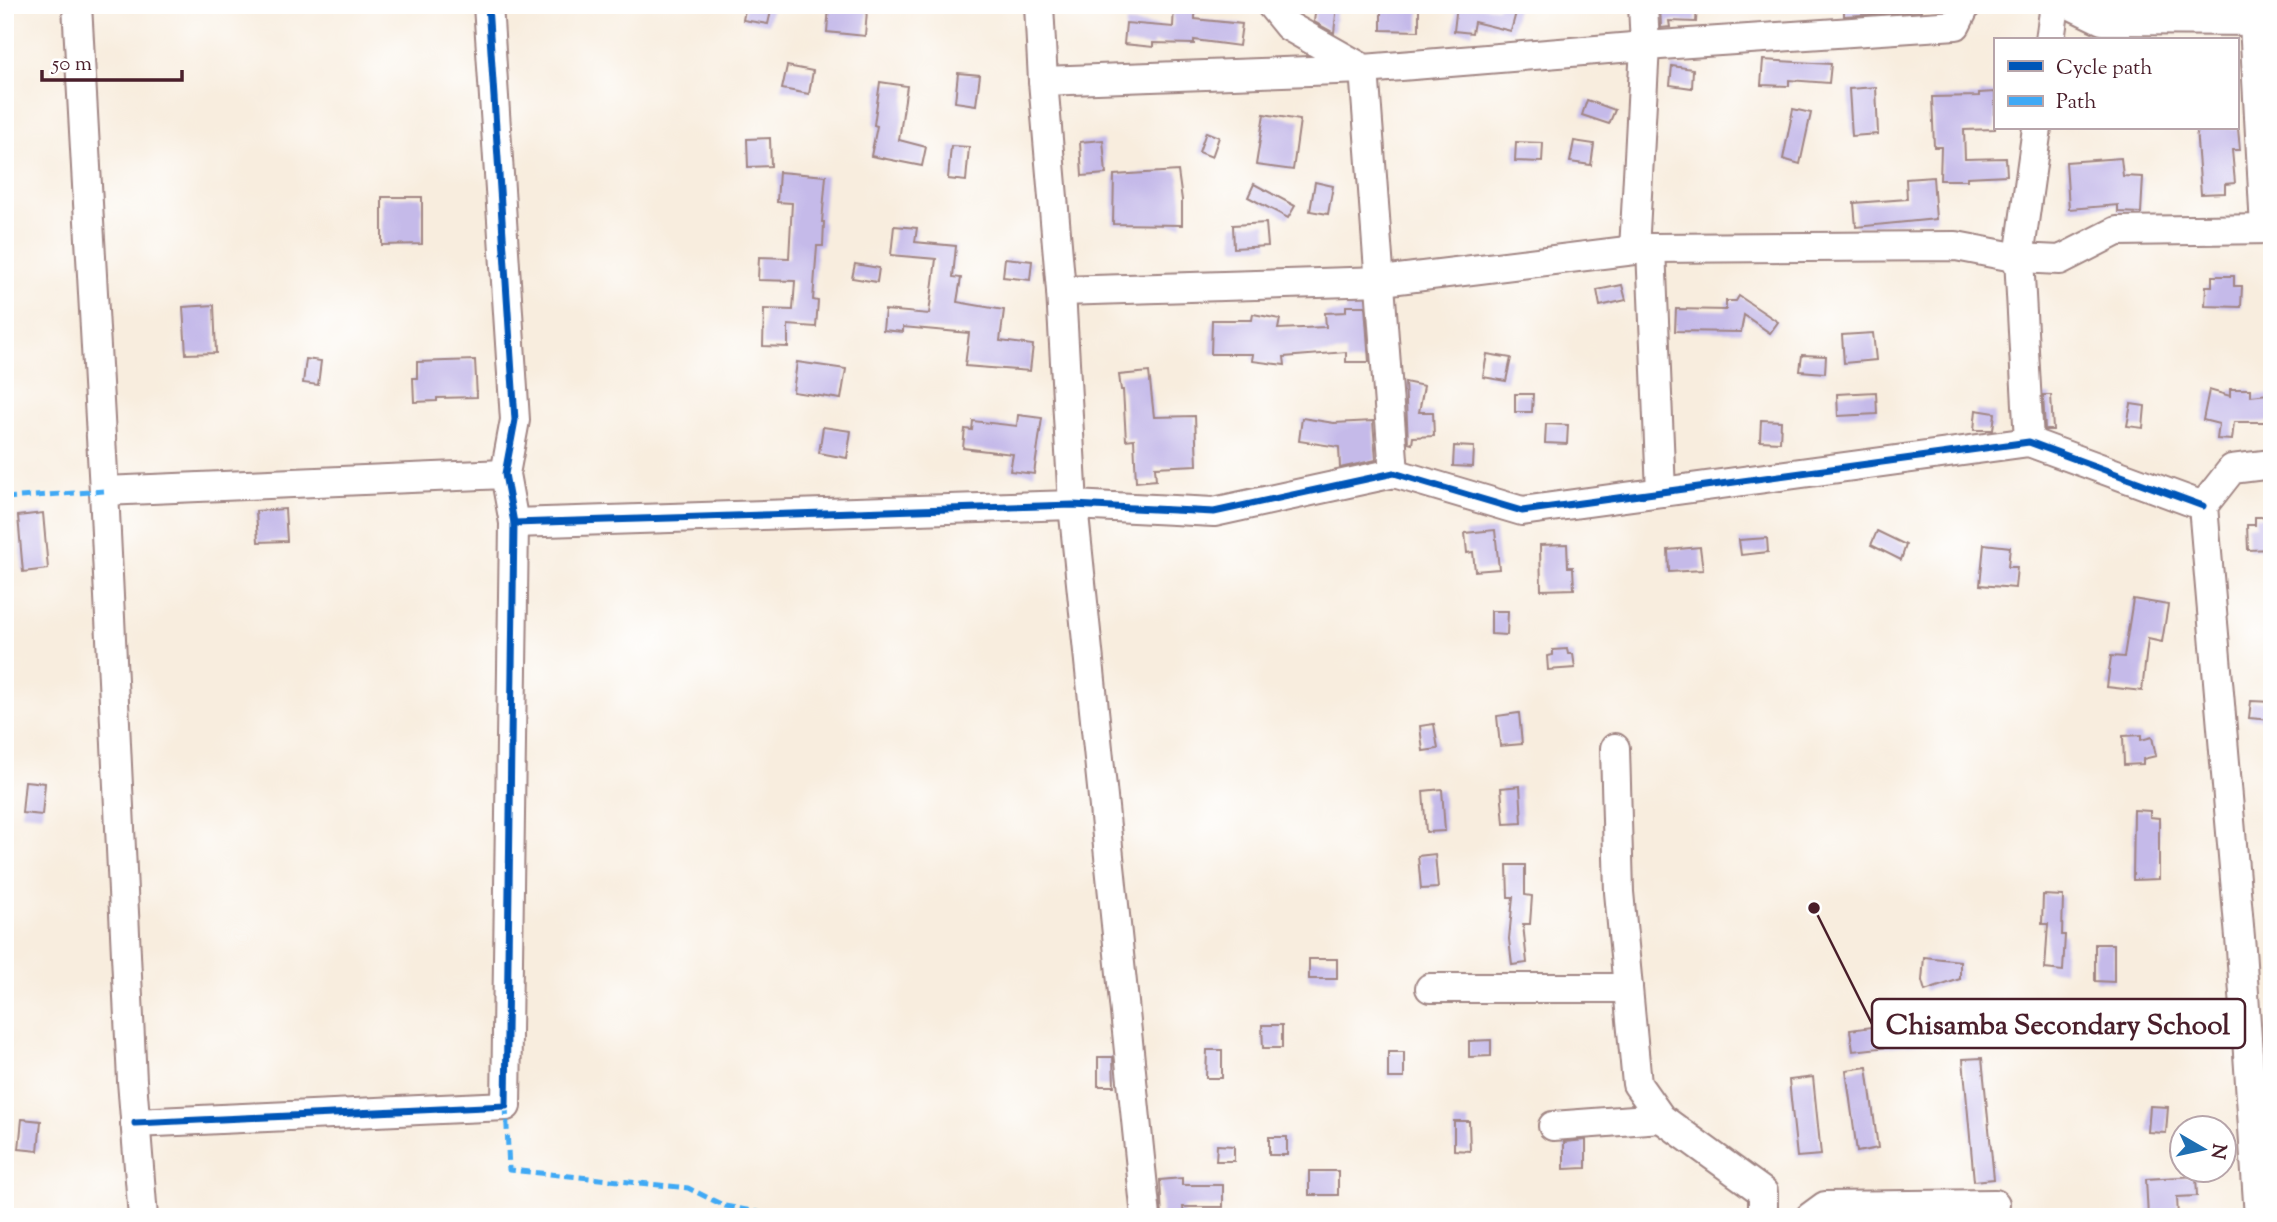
<svg xmlns="http://www.w3.org/2000/svg" width="2277" height="1222" viewBox="0 0 2277 1222" font-family="'Sorts Mill Goudy',serif">
<style>
.building{fill:#c5bae9}
.lines{fill:none;stroke-linecap:round;stroke-linejoin:round}
.minor-casing{stroke:#a18684;stroke-width:32}
.minor{stroke:#fff;stroke-width:28}
.quiet{stroke:#3fa9f5;stroke-width:5;stroke-dasharray:10 5;stroke-linecap:butt}
.cycleway-casing{stroke:#fff;stroke-width:11}
.cycleway{stroke:#0057b8;stroke-width:7}
.leader{fill:none;stroke:#4a1f2b;stroke-width:2.5}
.callout-dot{fill:#4a1f2b;stroke:#fff;stroke-width:2.5}
.callout{fill:#fff;stroke:#4a1f2b;stroke-width:2.5}
.callout-label{font-size:28px;text-anchor:middle;font-weight:bold;fill:#4a1f2b}
</style>
<rect width="100%" height="100%" fill="#fff"/>
<filter id="ink" filterUnits="userSpaceOnUse"><feTurbulence type="fractalNoise" baseFrequency=".0143" numOctaves="2"/><feDisplacementMap in="SourceGraphic" scale="14" xChannelSelector="R" yChannelSelector="G"/><feConvolveMatrix kernelMatrix="1 2 1 2 8 2 1 2 1" color-interpolation-filters="sRGB"/></filter>
<filter id="wash" filterUnits="userSpaceOnUse"><feTurbulence type="fractalNoise" baseFrequency=".00686" numOctaves="4" result="noise"/><feDisplacementMap in="SourceGraphic" scale="28" xChannelSelector="R" yChannelSelector="G"/><feGaussianBlur stdDeviation="1.57" result="paint"/><feColorMatrix in="noise" values="0 0 0 0 0 0 0 0 0 0 0 0 0 0 0 0 0 1.4 0 .05"/><feComposite in="paint" operator="in"/></filter>
<g filter="url(#wash)">
<rect width="100%" height="100%" fill="#f8edde"/>
<g id="blocks">
<g class="building">
<polygon points="746,5 772,7 768,24 743,20"/>
<polygon points="1316,5 1337,5 1334,33 1314,22"/>
<polygon points="1381,5 1419,5 1419,31 1381,30"/>
<polygon points="1457,5 1498,8 1498,5 1518,5 1511,31 1474,22 1472,33 1454,31"/>
<polygon points="1660,5 1697,5 1696,22 1669,21 1670,27 1661,28"/>
<polygon points="1844,5 1921,5 1921,11 1844,16"/>
<polygon points="1174,6 1195,6 1195,19 1242,24 1239,46 1194,40 1194,44 1153,43 1153,47 1124,44 1126,23 1173,27"/>
<polygon points="829,7 867,10 865,36 827,32"/>
<polygon points="1763,60 1831,64 1829,83 1789,80 1789,86 1761,85"/>
<polygon points="787,66 813,71 809,94 782,89"/>
<polygon points="1672,66 1693,69 1692,88 1670,85"/>
<polygon points="958,73 980,75 976,105 955,102"/>
<polygon points="880,82 907,86 899,140 926,147 922,166 871,156 877,126 874,125"/>
<polygon points="1876,87 1878,134 1852,136 1849,89"/>
<polygon points="1995,92 1995,129 1964,130 1965,159 2006,158 2007,175 1967,177 1967,180 1940,180 1941,147 1934,147 1932,97 1979,96 1979,93"/>
<polygon points="1587,100 1615,110 1609,124 1582,115"/>
<polygon points="1793,109 1811,113 1800,164 1783,159"/>
<polygon points="1264,114 1300,120 1293,170 1256,165"/>
<polygon points="2196,128 2238,128 2240,150 2232,150 2235,183 2225,184 2225,193 2201,194"/>
<polygon points="1206,132 1219,137 1212,157 1199,152"/>
<polygon points="770,138 771,166 748,167 747,139"/>
<polygon points="1103,140 1106,174 1082,176 1080,142"/>
<polygon points="1574,141 1594,144 1591,165 1570,162"/>
<polygon points="1516,142 1543,143 1542,162 1515,161"/>
<polygon points="951,146 969,147 966,181 948,179"/>
<polygon points="2121,158 2123,176 2143,177 2141,213 2118,212 2118,205 2069,209 2066,162"/>
<polygon points="1178,171 1182,200 1182,225 1113,224 1114,175"/>
<polygon points="779,172 826,176 822,222 824,222 823,246 817,246 813,300 818,301 816,327 788,325 788,347 763,346 764,309 793,310 795,281 758,280 759,257 789,258 792,203 777,202"/>
<polygon points="1933,177 1936,219 1856,227 1854,203 1907,199 1906,179"/>
<polygon points="1315,182 1333,186 1328,214 1310,211"/>
<polygon points="1254,184 1295,206 1288,218 1248,197"/>
<polygon points="382,197 422,197 422,244 382,245"/>
<polygon points="1266,223 1268,246 1234,248 1233,225"/>
<polygon points="894,226 917,228 915,242 956,246 953,277 961,278 957,302 1004,310 1000,341 1033,345 1030,371 965,366 969,333 903,327 903,332 883,330 885,310 929,314 936,259 891,255"/>
<polygon points="1005,258 1032,261 1030,280 1003,277"/>
<polygon points="855,264 879,268 877,282 852,278"/>
<polygon points="2212,276 2234,276 2234,286 2242,286 2241,307 2205,306 2206,286 2212,286"/>
<polygon points="1622,285 1626,300 1600,306 1597,290"/>
<polygon points="1739,296 1778,322 1770,333 1744,315 1741,332 1675,331 1676,309 1726,310 1726,301 1736,301"/>
<polygon points="214,305 216,353 186,354 183,307"/>
<polygon points="1346,306 1365,306 1369,362 1346,362 1346,352 1284,357 1285,365 1252,361 1253,354 1211,354 1212,320 1252,320 1253,314 1280,319 1278,329 1326,327 1325,313 1346,312"/>
<polygon points="1873,333 1876,360 1844,363 1842,335"/>
<polygon points="1487,354 1511,358 1506,381 1483,377"/>
<polygon points="1802,355 1826,356 1825,373 1800,371"/>
<polygon points="306,359 321,361 318,385 303,383"/>
<polygon points="475,360 477,397 437,398 437,401 414,402 413,378 417,378 417,362"/>
<polygon points="797,362 846,369 841,399 793,392"/>
<polygon points="1149,372 1154,417 1195,416 1197,465 1155,467 1156,480 1136,482 1134,439 1126,440 1123,390 1121,390 1119,375"/>
<polygon points="1405,382 1424,386 1419,412 1433,412 1434,436 1413,437 1412,444 1408,443"/>
<polygon points="2230,389 2251,389 2251,396 2268,394 2269,399 2272,399 2272,422 2234,422 2232,440 2217,439 2219,424 2203,420 2209,390 2230,396"/>
<polygon points="1876,392 1877,414 1838,416 1837,394"/>
<polygon points="1515,394 1533,394 1532,412 1515,412"/>
<polygon points="2043,395 2051,395 2053,430 2045,430"/>
<polygon points="2131,404 2145,406 2143,428 2127,426"/>
<polygon points="1976,410 1995,413 1993,430 1974,430"/>
<polygon points="1018,415 1042,418 1034,474 1010,471 1013,454 963,448 965,429 972,430 973,421 1017,426"/>
<polygon points="1302,418 1334,423 1373,421 1376,460 1340,468 1339,447 1299,441"/>
<polygon points="1761,420 1781,421 1780,442 1760,441"/>
<polygon points="1546,424 1568,425 1567,444 1545,443"/>
<polygon points="823,427 851,431 847,458 819,453"/>
<polygon points="1454,446 1474,447 1473,467 1453,466"/>
<polygon points="285,509 287,541 258,542 256,511"/>
<polygon points="43,513 48,569 23,572 18,516"/>
<polygon points="2255,517 2272,517 2272,549 2248,550 2247,525 2255,525"/>
<polygon points="1495,530 1499,569 1475,571 1473,552 1467,553 1465,533"/>
<polygon points="1877,531 1906,545 1901,560 1871,545"/>
<polygon points="1767,538 1768,552 1741,555 1739,540"/>
<polygon points="1567,544 1568,567 1573,567 1574,589 1541,590 1540,545"/>
<polygon points="1984,544 2010,547 2008,567 2017,567 2015,588 1980,585"/>
<polygon points="1700,547 1703,570 1669,572 1668,550"/>
<polygon points="2133,599 2168,605 2162,642 2148,639 2142,691 2107,687 2111,656 2124,657"/>
<polygon points="1491,611 1508,611 1507,635 1491,634"/>
<polygon points="1567,649 1568,654 1573,654 1575,668 1548,670 1547,656 1553,655 1553,650"/>
<polygon points="2251,701 2272,702 2272,720 2249,718"/>
<polygon points="1519,713 1522,744 1500,746 1497,716"/>
<polygon points="1434,724 1438,749 1423,751 1420,726"/>
<polygon points="2141,735 2141,740 2152,737 2156,756 2143,759 2143,764 2124,765 2123,736"/>
<polygon points="25,781 45,783 42,815 22,813"/>
<polygon points="1520,786 1522,823 1504,824 1501,788"/>
<polygon points="1442,789 1445,831 1426,832 1423,791"/>
<polygon points="2134,810 2150,811 2150,817 2159,818 2159,879 2133,880"/>
<polygon points="1435,854 1438,888 1421,889 1418,856"/>
<polygon points="1507,865 1525,865 1525,895 1532,896 1530,924 1523,924 1527,963 1512,965 1509,939 1513,897 1508,897"/>
<polygon points="2043,895 2063,896 2062,935 2065,935 2063,971 2045,969 2048,924 2042,924"/>
<polygon points="2095,944 2114,944 2114,982 2095,981"/>
<polygon points="1924,957 1960,961 1960,979 1925,991 1922,981"/>
<rect x="1309" y="959" width="28" height="20"/>
<polygon points="1966,1014 1969,1038 1853,1051 1850,1030"/>
<polygon points="1262,1025 1282,1025 1282,1048 1263,1048"/>
<polygon points="1491,1040 1491,1056 1469,1057 1469,1041"/>
<polygon points="1207,1050 1222,1050 1222,1078 1206,1078"/>
<rect x="1388" y="1052" width="16" height="26"/>
<polygon points="1098,1057 1113,1057 1114,1086 1098,1086"/>
<polygon points="1982,1058 1994,1179 1974,1181 1963,1059"/>
<polygon points="1867,1067 1878,1148 1857,1152 1846,1070"/>
<polygon points="1813,1077 1821,1155 1797,1157 1789,1080"/>
<polygon points="2150,1106 2168,1107 2166,1133 2148,1132"/>
<polygon points="22,1119 41,1121 38,1151 19,1149"/>
<polygon points="1454,1121 1469,1121 1470,1151 1454,1150"/>
<rect x="1269" y="1137" width="18" height="18"/>
<polygon points="1586,1140 1586,1168 1564,1169 1564,1142"/>
<polygon points="1217,1145 1234,1146 1234,1161 1216,1161"/>
<rect x="1309" y="1171" width="29" height="24"/>
<polygon points="2196,1176 2197,1196 2177,1197 2178,1217 2148,1217 2146,1179"/>
<polygon points="1182,1178 1182,1185 1223,1185 1223,1207 1183,1207 1184,1217 1162,1217 1160,1180"/>
</g>
</g>
</g>
<g filter="url(#ink)">
<use href="#blocks" fill-opacity="0" stroke="#a18684" stroke-width="2"/>
<g class="lines">
<defs>
<g id="minor">
<polyline points="77,5 104,491 132,1081 143,1217"/>
<polyline points="1039,5 1043,81 1061,291 1073,505 1146,1217"/>
<polyline points="1271,5 1288,26 1364,69 1394,473"/>
<polyline points="2071,5 2102,20 2271,21"/>
<polyline points="2254,23 2265,229"/>
<polyline points="2050,40 2055,5"/>
<polyline points="1043,81 1364,69 1645,46 1956,25 1966,5"/>
<polyline points="1651,248 1661,492"/>
<polyline points="1634,250 1645,46 1643,5"/>
<polyline points="1061,291 1382,281 1651,248 1956,246 2019,258 2060,260 2117,231 2272,229"/>
<polyline points="2029,442 2019,258 2037,128"/>
<polyline points="104,491 505,474"/>
<polyline points="514,523 1073,505 1214,512 1394,473 1522,511 2029,442 2203,506"/>
<polyline points="1615,748 1619,892 1637,1084 1661,1118 1763,1192 1763,1217"/>
<polyline points="1430,988 1628,988"/>
<polyline points="135,1123 506,1106 514,523 505,474 515,420 488,5"/>
<polyline points="1553,1126 1661,1118"/>
<polyline points="1810,1217 1825,1206 1995,1204"/>
<polyline points="2259,1217 2241,949 2203,506 2232,469 2272,464"/>
</g>
</defs>
<use href="#minor" class="minor-casing"/>
<use href="#minor" class="minor"/>
<g class="quiet">
<polyline points="5,498 104,491"/>
<polyline points="506,1106 509,1170 688,1188 725,1206 785,1217"/>
</g>
<defs>
<g id="cycleway">
<polyline points="514,523 1073,505 1214,512 1394,473 1522,511 2029,442 2203,506"/>
<polyline points="135,1123 506,1106 514,523 505,474 515,420 488,5"/>
</g>
</defs>
<use href="#cycleway" class="cycleway-casing"/>
<use href="#cycleway" class="cycleway"/>
</g>
</g>
<path class="leader" d="M1814 908L1872 1024"/>
<circle class="callout-dot" cx="1814" cy="908" r="7"/>
<rect class="callout" x="1872" y="999" width="373" height="49" rx="7"/>
<g class="callout-label">
<text x="2058" y="1034">Chisamba Secondary School</text>
</g>
<rect width="2277" height="1222" fill="none" stroke="#fff" stroke-width="28"/>
<rect x="1994" y="38" width="245" height="91" fill="#ffffff" stroke="#b7a5aa" stroke-width="2"/>
<rect x="2008" y="61" width="35" height="10" fill="#0057b8" stroke="#b7a5aa" stroke-width="2"/>
<text x="2056" y="74" font-size="21" fill="#4a1f2b">Cycle path</text>
<rect x="2008" y="96" width="35" height="10" fill="#3fa9f5" stroke="#b7a5aa" stroke-width="2"/>
<text x="2056" y="108" font-size="21" fill="#4a1f2b">Path</text>
<g transform="translate(2203 1149) rotate(99)"><circle r="33" fill="#ffffff" stroke="#b7a5aa" stroke-width="2"/>
<path d="M0-5L12 26L0 18L-12 26Z" fill="#1f6fb2"/>
<text y="-10" font-size="19" font-weight="bold" text-anchor="middle" fill="#4a1f2b">N</text>
</g>
<path d="M42 70v10h140v-10" fill="none" stroke="#4a1f2b" stroke-width="3.5"/>
<text x="52" y="70" font-size="21" fill="#4a1f2b" stroke="#ffffff" stroke-width="5" paint-order="stroke">50 m</text>
</svg>
